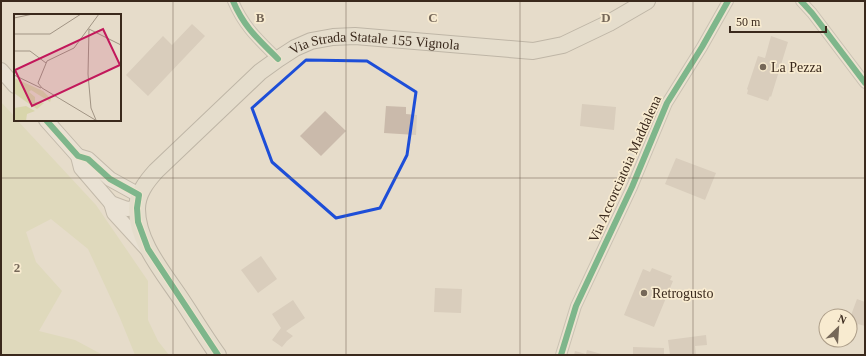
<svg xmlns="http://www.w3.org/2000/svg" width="866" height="356" viewBox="0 0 866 356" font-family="'Times New Roman',serif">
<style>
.green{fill:#d8d5ab}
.building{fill:#cabaab}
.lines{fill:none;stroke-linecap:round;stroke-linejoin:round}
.minor-casing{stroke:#aba194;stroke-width:12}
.secondary-casing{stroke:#9a9084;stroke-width:16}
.primary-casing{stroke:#90877b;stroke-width:18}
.minor{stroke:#ede7dd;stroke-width:10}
.secondary{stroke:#ede7dd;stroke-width:14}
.primary{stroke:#e5dece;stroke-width:16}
.cycleway-casing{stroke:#f8ebd0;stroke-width:8}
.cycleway{stroke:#00873e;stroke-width:6}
.marked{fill:none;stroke:#1d4ed8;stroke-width:3;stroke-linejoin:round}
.grid{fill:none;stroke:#766859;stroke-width:1;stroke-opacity:0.55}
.poi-dot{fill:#766859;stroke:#f8ebd0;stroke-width:1.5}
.labels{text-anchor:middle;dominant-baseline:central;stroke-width:3.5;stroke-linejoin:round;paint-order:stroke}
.street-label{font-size:14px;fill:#3a291c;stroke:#f8ebd0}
.poi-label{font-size:14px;fill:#3a291c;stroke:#f8ebd0;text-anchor:start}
.inset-road{fill:none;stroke:#a19484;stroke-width:1}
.view{fill:#c2185b;fill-opacity:0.15;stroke:#c2185b;stroke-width:2}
.inset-edge{fill:none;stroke:#3a291c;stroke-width:2}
.grid-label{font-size:13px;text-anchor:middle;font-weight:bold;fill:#766859;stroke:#f8ebd0;stroke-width:3.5;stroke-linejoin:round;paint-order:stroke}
</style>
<rect width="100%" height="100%" fill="#e6dcca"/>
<polygon class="green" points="1,102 15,117 15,120 17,120 96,205 148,281 148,320 158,341 169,355 135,355 120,318 88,249 51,219 26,232 36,262 62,291 39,331 75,340 103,355 1,355"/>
<g class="building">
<polygon points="192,24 205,36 148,96 126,75 163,36 172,45"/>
<polygon points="771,36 788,42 771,97 770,96 768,101 747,94 748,90 747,89 758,56 765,58"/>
<polygon points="582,104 616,107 614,130 580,126"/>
<polygon points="386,106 406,107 406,114 417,115 416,135 384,133"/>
<polygon points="325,111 346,131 321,156 300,136"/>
<polygon points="676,158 716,173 705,200 665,184"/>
<polygon points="261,256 277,279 258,293 241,270"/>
<polygon points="652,268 672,276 670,280 673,281 654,327 624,315 643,269 650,272"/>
<polygon points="435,288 462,289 461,313 434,312"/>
<polygon points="857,299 865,302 865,326 858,324 857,326 850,323 850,318"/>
<polygon points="293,300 305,318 286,331 293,336 287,341 282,347 272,340 281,328 272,314"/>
<polygon points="706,335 707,345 695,346 696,355 670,355 668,340"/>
<polygon points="633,347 664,348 664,355 633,355"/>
<polygon points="587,350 605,355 574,355 575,351 586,354"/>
</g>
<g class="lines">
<defs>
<g id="minor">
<path d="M233 1C244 27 258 39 278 59"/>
<polyline points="801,1 812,13 865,83"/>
<polyline points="561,355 576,306 632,187 667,103 702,47 728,1"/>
</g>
<g id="secondary">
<polyline points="1,70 15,86"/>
<polyline points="46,120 78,156 81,168 111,203 127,209 137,208"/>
<polyline points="78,156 88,159 110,179 139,195"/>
<polyline points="111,203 114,213 146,248"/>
</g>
<g id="primary">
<path id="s1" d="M218 355C205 337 193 317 181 299 163 272 137 242 137 209 137 194 146 182 156 171L260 72 278 59 295 48 311 41 333 37 355 36 533 51 563 45 609 23 647 1"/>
</g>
</defs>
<use href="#minor" class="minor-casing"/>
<use href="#secondary" class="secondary-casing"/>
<use href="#primary" class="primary-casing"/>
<use href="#minor" class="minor"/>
<use href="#secondary" class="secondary"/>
<use href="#primary" class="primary"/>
<defs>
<g id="cycleway">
<path d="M233 1C244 27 258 39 278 59"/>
<polyline points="801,1 812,13 865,83"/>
<polyline points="46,120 78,156 88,159 110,179 139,195 137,208 138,222 148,249 218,355"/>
<polyline points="561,355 576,306 632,187 667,103 702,47 728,1"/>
</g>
</defs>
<use href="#cycleway" class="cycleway-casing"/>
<use href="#cycleway" class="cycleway"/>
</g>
<path d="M0 0H866V356H0ZM306 60 367 61 416 92 407 155 380 208 336 218 272 162 252 108Z" fill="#e6dcca" fill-opacity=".55" fill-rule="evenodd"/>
<path class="marked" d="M306 60 367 61 416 92 407 155 380 208 336 218 272 162 252 108Z"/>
<path class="grid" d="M173 1V355M346 1V355M520 1V355M693 1V355M1 178H865"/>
<g class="poi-dot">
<circle cx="763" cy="67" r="4"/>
<circle cx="644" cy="293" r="4"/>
</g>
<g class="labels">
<g class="street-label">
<text stroke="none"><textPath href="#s1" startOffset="479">Via Strada Statale 155 Vignola</textPath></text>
<text transform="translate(625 169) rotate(-66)">Via Accorciatoia Maddalena</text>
</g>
<g class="poi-label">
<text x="771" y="67">La Pezza</text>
<text x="652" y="293">Retrogusto</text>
</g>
</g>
<g transform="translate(14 14)">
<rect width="107" height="107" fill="#e6dcca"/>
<path d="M0 64 29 77 37 85 36 88 17 76 15 78 21 83V88L30 89 23 95 18 92 0 79ZM12 92 21 97 13 100 12 107H0V94Z" fill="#d8d5ab"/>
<path class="inset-road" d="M0 4 19 0M75 15 74 60 77 94 82 106M75 15 107 31M0 20H36L67 0M0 37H16L32 49M0 61 27 74M83 107 28 74 24 69 33 47 60 34 85 0"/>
<path class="view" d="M89 15 106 51 18 92 1 56Z"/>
<rect width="107" height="107" class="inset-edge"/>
</g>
<g class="grid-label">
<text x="260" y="22">B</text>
<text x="433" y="22">C</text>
<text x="606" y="22">D</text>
<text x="17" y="272">2</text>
</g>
<rect width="866" height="356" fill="none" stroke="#3a291c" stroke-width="4"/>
<g transform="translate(838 328) rotate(25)"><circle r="19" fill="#f8ebd0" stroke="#ac9d88"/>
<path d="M0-3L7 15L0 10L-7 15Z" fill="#766859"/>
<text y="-6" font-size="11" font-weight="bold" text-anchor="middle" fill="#3a291c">N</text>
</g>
<path d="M730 26v6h96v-6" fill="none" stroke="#3a291c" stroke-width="2"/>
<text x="736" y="26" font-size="12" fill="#3a291c" stroke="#f8ebd0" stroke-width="3" paint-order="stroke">50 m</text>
</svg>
